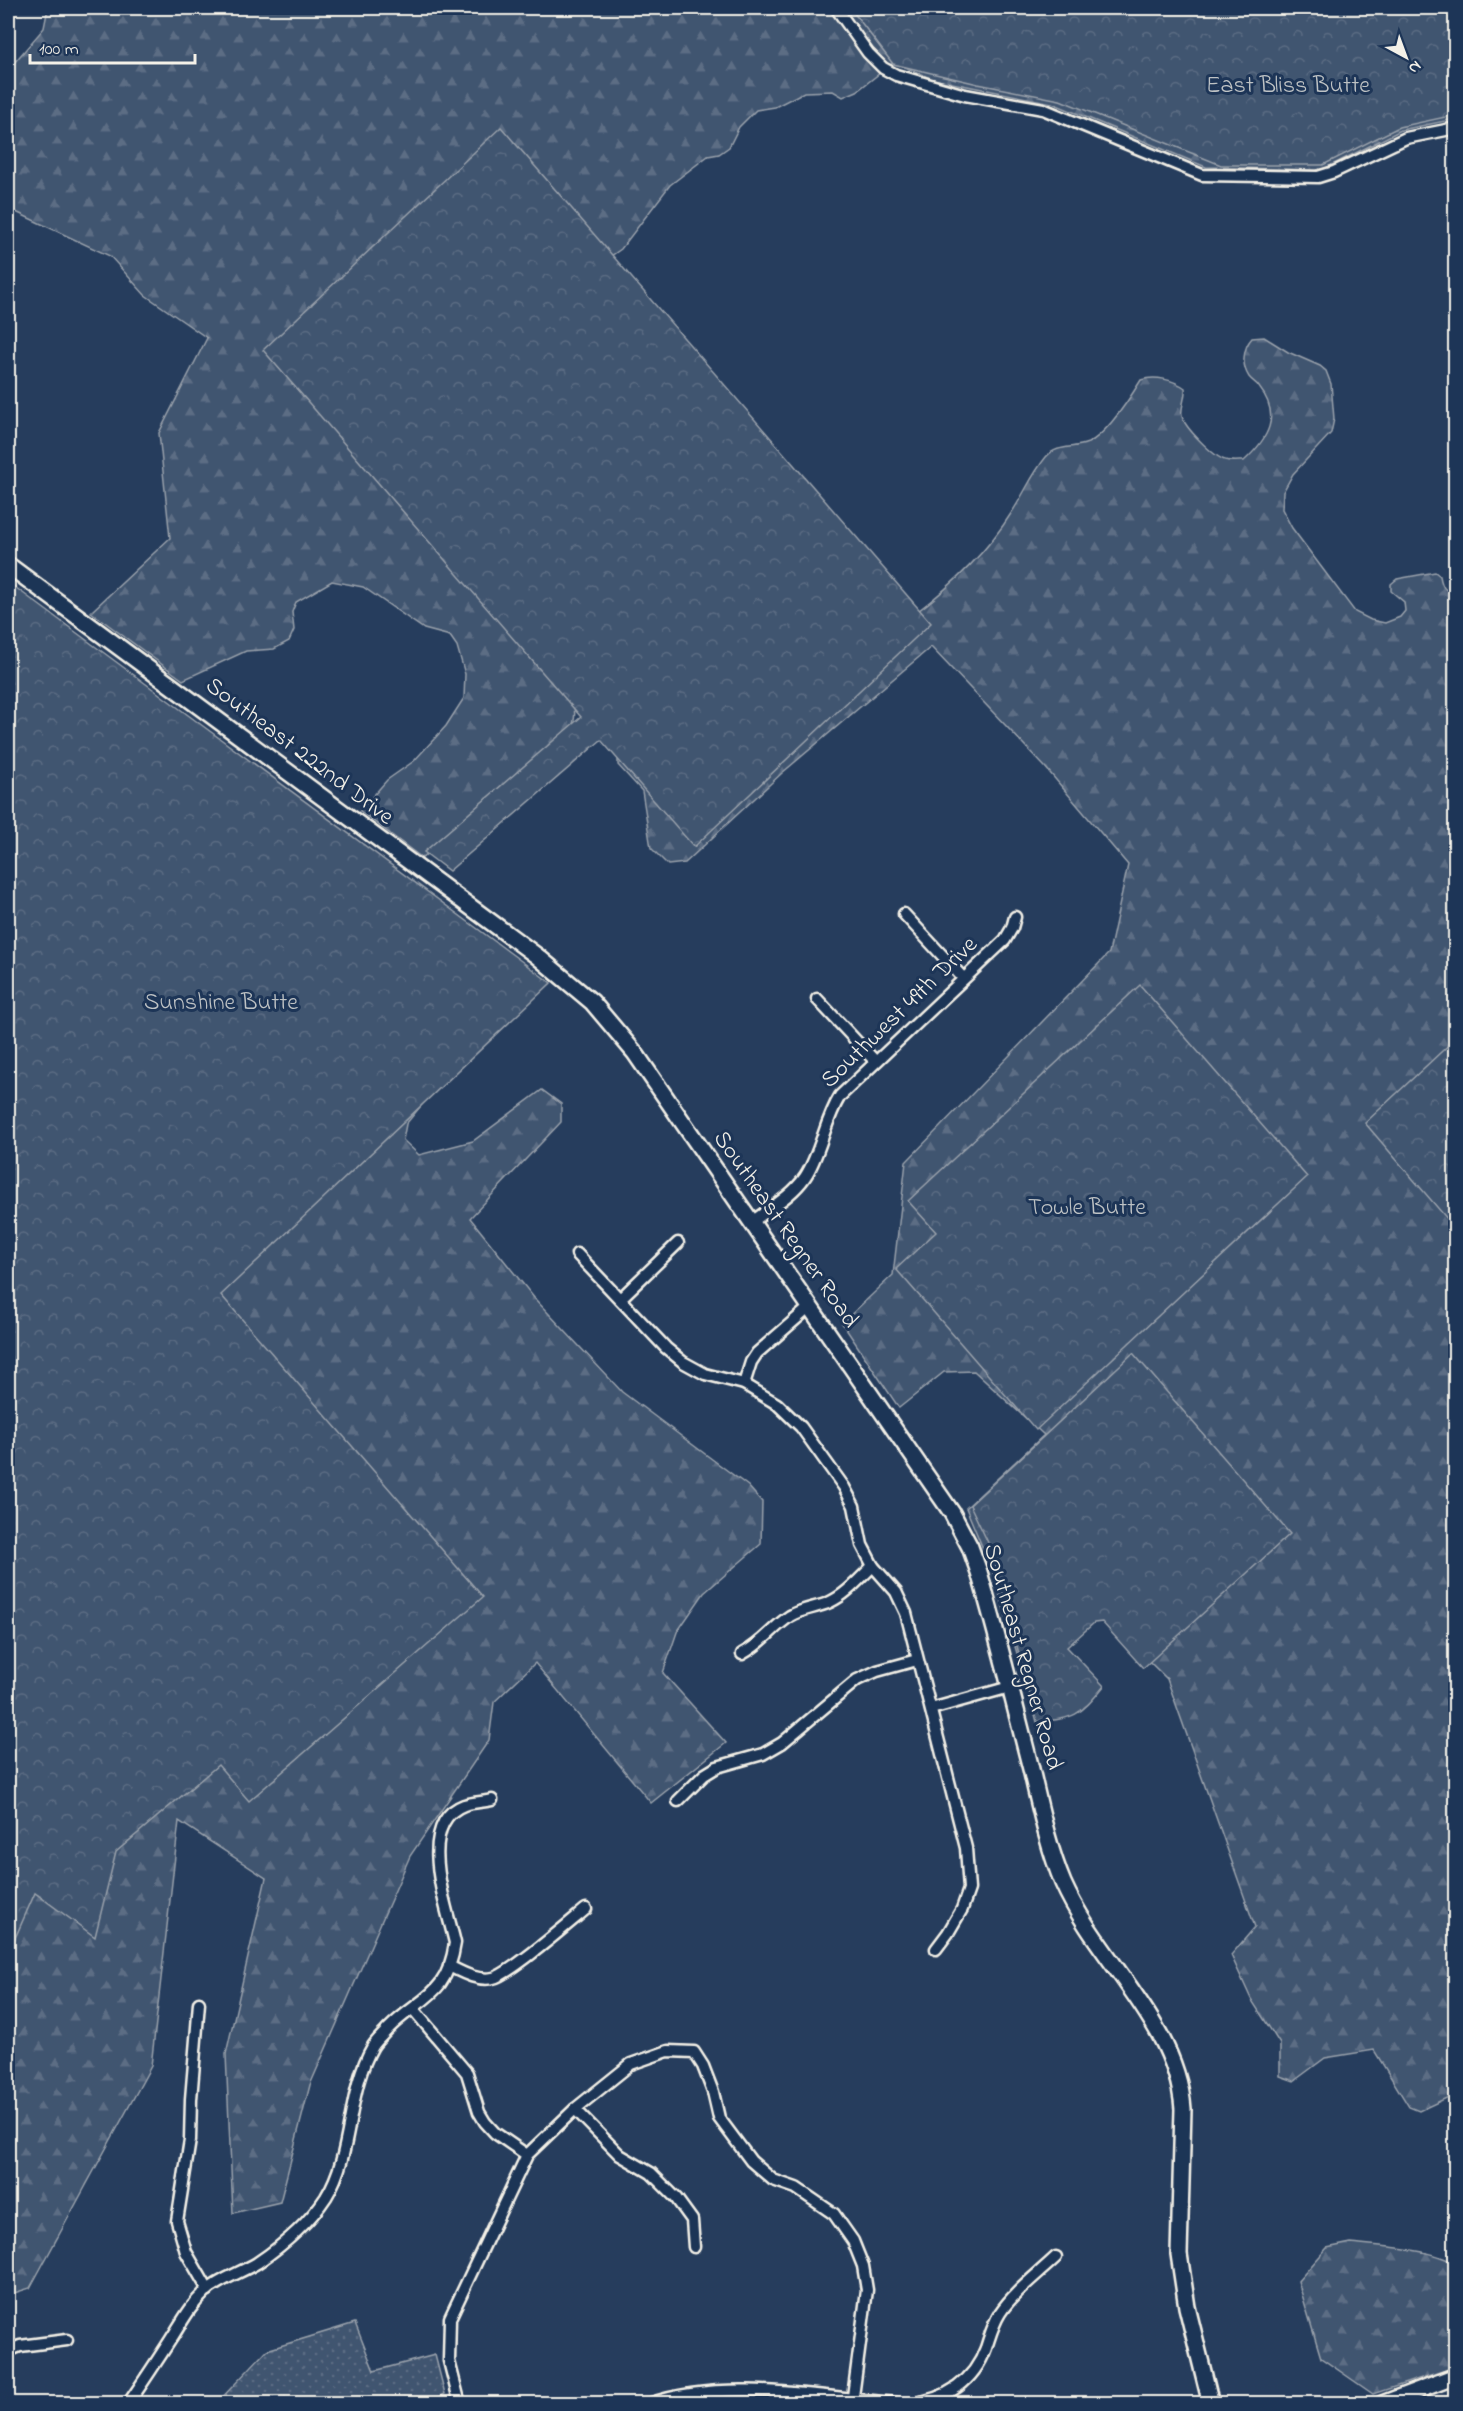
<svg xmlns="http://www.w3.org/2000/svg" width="1463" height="2411" viewBox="0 0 1463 2411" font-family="'Indie Flower',sans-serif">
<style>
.grass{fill:url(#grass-dots);stroke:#9aa2ac;stroke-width:1.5}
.forest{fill:url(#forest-firs);stroke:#9aa2ac;stroke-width:1.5}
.park{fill:url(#park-crowns);stroke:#9aa2ac;stroke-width:1.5}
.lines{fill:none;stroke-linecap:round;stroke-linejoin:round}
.minor-casing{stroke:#f4f1e8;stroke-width:15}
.secondary-casing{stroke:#f4f1e8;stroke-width:20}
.minor{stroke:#1d3557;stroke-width:10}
.secondary{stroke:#1d3557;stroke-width:15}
.labels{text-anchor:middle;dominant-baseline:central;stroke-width:6;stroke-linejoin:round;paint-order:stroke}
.park-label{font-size:24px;fill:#bec2c4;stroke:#1d3557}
.street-label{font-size:24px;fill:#f4f1e8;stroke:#1d3557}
</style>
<defs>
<pattern id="grass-dots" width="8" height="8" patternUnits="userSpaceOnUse" patternTransform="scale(1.5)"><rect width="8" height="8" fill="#40546f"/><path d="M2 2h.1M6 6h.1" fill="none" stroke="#5c6d84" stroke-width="1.8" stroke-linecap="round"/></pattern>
<pattern id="forest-firs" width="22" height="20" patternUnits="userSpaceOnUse" patternTransform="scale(1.5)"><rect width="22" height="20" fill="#40546f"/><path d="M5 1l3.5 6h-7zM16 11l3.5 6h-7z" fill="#5c6d84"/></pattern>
<pattern id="park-crowns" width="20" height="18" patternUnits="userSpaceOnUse" patternTransform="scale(1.5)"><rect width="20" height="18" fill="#40546f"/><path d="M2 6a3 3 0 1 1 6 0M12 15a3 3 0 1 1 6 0" fill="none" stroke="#5c6d84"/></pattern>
</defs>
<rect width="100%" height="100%" fill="#263d5d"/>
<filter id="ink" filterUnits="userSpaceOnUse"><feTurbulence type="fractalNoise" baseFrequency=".0167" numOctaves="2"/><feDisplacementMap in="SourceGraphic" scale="12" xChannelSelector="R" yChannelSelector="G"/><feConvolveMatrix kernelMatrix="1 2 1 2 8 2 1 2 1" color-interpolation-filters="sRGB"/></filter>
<g filter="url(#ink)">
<polygon class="grass" points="355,2323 374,2371 435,2355 445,2394 427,2404 217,2403 267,2350"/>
<g class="forest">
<path d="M48 8H1456L1455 119 1401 130 1326 168 1317 170 1206 167 1052 103 932 79 894 62 857 91 843 97 833 91 804 92 775 107 756 110 739 127 729 147 719 154 708 156 670 185 621 249 604 261 573 701C577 718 574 727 563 740L422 858 360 811 387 780 414 761 446 726 464 698 465 674 457 646 450 636 424 629 363 587 332 581 296 602 292 612 294 630 289 641 274 649 246 651 183 680 91 612 170 538 159 433 207 338 145 295 110 256 16 212 8 206V70L44 28Z"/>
<path d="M1264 337 1288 352 1320 366 1326 371 1331 384 1334 419 1331 433 1293 474 1283 492 1282 509 1292 528 1355 612 1371 620 1385 623 1400 617 1405 611 1404 602 1391 591V584L1397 579 1435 572 1440 576C1442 587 1444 591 1455 593V2094L1419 2111 1409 2107 1374 2050 1325 2058 1294 2081 1280 2076V2044L1251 1999 1231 1955 1255 1927 1167 1679 1101 1614 1064 1647 1035 1692 1026 1684 994 1575 966 1508 1044 1435 974 1371 944 1372 899 1408 842 1323 893 1275 906 1162 1109 953 1128 865 1045 767 931 647 782 773 685 863 668 865 651 848 642 791 618 765V758L914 614C952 586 987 552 1012 512 1024 494 1032 474 1046 457 1057 444 1074 449 1088 443 1107 434 1130 398 1141 380 1155 375 1174 380 1185 388 1186 398 1180 408 1182 416 1184 427 1214 457 1225 460 1231 462 1238 461 1244 461 1268 439 1282 416 1259 387 1257 383 1252 381 1249 377 1241 365 1243 348 1252 338Z"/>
<polygon points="8,926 442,1080 406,1124 403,1140 419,1155 473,1141 542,1090 561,1104 561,1122 470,1218 535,1299 622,1392 748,1486 762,1502 761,1544 704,1593 677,1632 663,1673 726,1743 651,1803 535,1663 494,1702 489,1740 410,1856 310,2085 280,2202 233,2213 226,2054 266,1878 179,1821 151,2066 30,2288 8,2295"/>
<path d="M1351 2243C1378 2246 1434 2249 1455 2264V2367L1373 2394 1321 2358 1298 2281 1327 2248Z"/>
</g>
<g class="park">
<polygon points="860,8 1455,8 1455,115 1399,127 1323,165 1221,165 1060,100 978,84 893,64 854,13"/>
<polygon points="501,127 931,623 694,847 601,740 449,871 424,852 581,717 263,350"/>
<polygon points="8,582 551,983 221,1295 483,1597 249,1801 218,1765 116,1852 95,1937 35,1893 8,1954"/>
<polygon points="1140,985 1307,1177 1036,1430 896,1269 936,1232 908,1201"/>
<polygon points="1455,1039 1455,1228 1365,1123"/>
<path d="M1133 1353 1290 1534 1143 1668 1102 1622 1094 1623 1067 1647 1104 1686C1079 1717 1075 1718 1037 1722L992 1551 970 1505Z"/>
</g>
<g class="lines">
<defs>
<g id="minor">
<polyline points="836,8 868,53 883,68 896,75 965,95 1043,109 1202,175 1318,177 1334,172 1406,138 1456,128"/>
<polyline points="904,914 963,978"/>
<polyline points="817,999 875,1061"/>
<path d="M752 1222C770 1208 792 1196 805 1177 821 1153 824 1122 840 1096L1005 940 1012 928 1015 917"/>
<polyline points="577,1254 666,1348 683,1362 705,1374 744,1384 777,1404 801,1427 844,1487 854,1506 862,1545 873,1566 896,1592 906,1613 966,1848 969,1889 962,1909 948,1933 936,1949"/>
<polyline points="621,1298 678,1243"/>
<polyline points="744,1384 751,1362 757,1353 811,1306"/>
<path d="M742 1654C763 1643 772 1628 790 1616 803 1608 817 1608 830 1602 847 1594 860 1578 873 1566"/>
<polyline points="931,1709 1010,1687"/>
<polyline points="678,1801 704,1775 717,1767 763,1754 782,1743 857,1680 877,1671 917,1660"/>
<path d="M449 1966C463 1973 477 1981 493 1978 509 1975 570 1922 586 1909"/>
<polyline points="199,2003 191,2099 190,2140 177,2221 186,2252 208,2290"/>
<polyline points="413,2009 467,2073 479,2112 485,2122 495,2133 527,2155"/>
<polyline points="575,2109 620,2155 651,2173 676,2198 692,2220 694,2247"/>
<polyline points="8,2351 20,2346 67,2340"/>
<path d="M128 2404C143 2382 157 2361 171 2339 182 2322 190 2306 205 2292 220 2279 240 2273 257 2263 282 2246 309 2223 326 2197 354 2152 346 2092 373 2046 377 2040 383 2035 388 2029 421 1996 447 1997 455 1943 447 1907 415 1823 464 1805 473 1802 484 1802 492 1800"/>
<polyline points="460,2404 449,2361 450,2318 527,2155 575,2109 631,2064 668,2051 694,2052 703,2066 713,2092 719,2118 751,2161 773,2180 796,2188 834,2214 853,2241 863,2266 867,2290 852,2404"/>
<path d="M649 2404C726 2377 825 2398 906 2404"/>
<path d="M908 2404C945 2400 973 2384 986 2348 990 2336 993 2324 1000 2313 1014 2292 1037 2275 1056 2257"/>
</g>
<g id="secondary">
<path d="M8 565 537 956 592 1002 635 1053 952 1513 970 1547 979 1572C998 1637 1014 1703 1031 1769 1040 1807 1048 1847 1063 1883 1097 1960 1177 2023 1183 2109L1179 2254 1187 2307 1211 2404"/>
<polyline points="1382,2404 1456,2376"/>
</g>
</defs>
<use href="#minor" class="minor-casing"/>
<use href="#secondary" class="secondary-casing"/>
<use href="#minor" class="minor"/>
<use href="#secondary" class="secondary"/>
</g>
</g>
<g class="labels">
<g class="park-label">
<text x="1288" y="86">East Bliss Butte</text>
<text x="221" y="1003">Sunshine Butte</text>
<text x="1087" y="1208">Towle Butte</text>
</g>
<g class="street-label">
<text transform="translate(299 752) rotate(37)">Southeast 222nd Drive</text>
<text transform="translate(900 1013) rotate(-44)">Southwest 49th Drive</text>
<text transform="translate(785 1230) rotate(55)">Southeast Regner Road</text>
<text transform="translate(1022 1657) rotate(74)">Southeast Regner Road</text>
</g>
</g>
<rect width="1463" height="2411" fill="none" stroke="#1d3557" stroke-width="30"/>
<rect x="15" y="15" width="1433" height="2381" fill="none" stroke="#f4f1e8" stroke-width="2" filter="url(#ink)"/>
<g transform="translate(1406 57) rotate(139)" stroke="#1d3557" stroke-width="4.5" paint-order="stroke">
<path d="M0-4.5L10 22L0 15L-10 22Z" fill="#f4f1e8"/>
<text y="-9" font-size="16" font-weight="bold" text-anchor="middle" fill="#f4f1e8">N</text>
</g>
<path d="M30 54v9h165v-9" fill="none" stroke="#f4f1e8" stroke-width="3"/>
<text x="39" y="54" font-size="18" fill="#f4f1e8" stroke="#1d3557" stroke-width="4.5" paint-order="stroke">100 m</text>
</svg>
